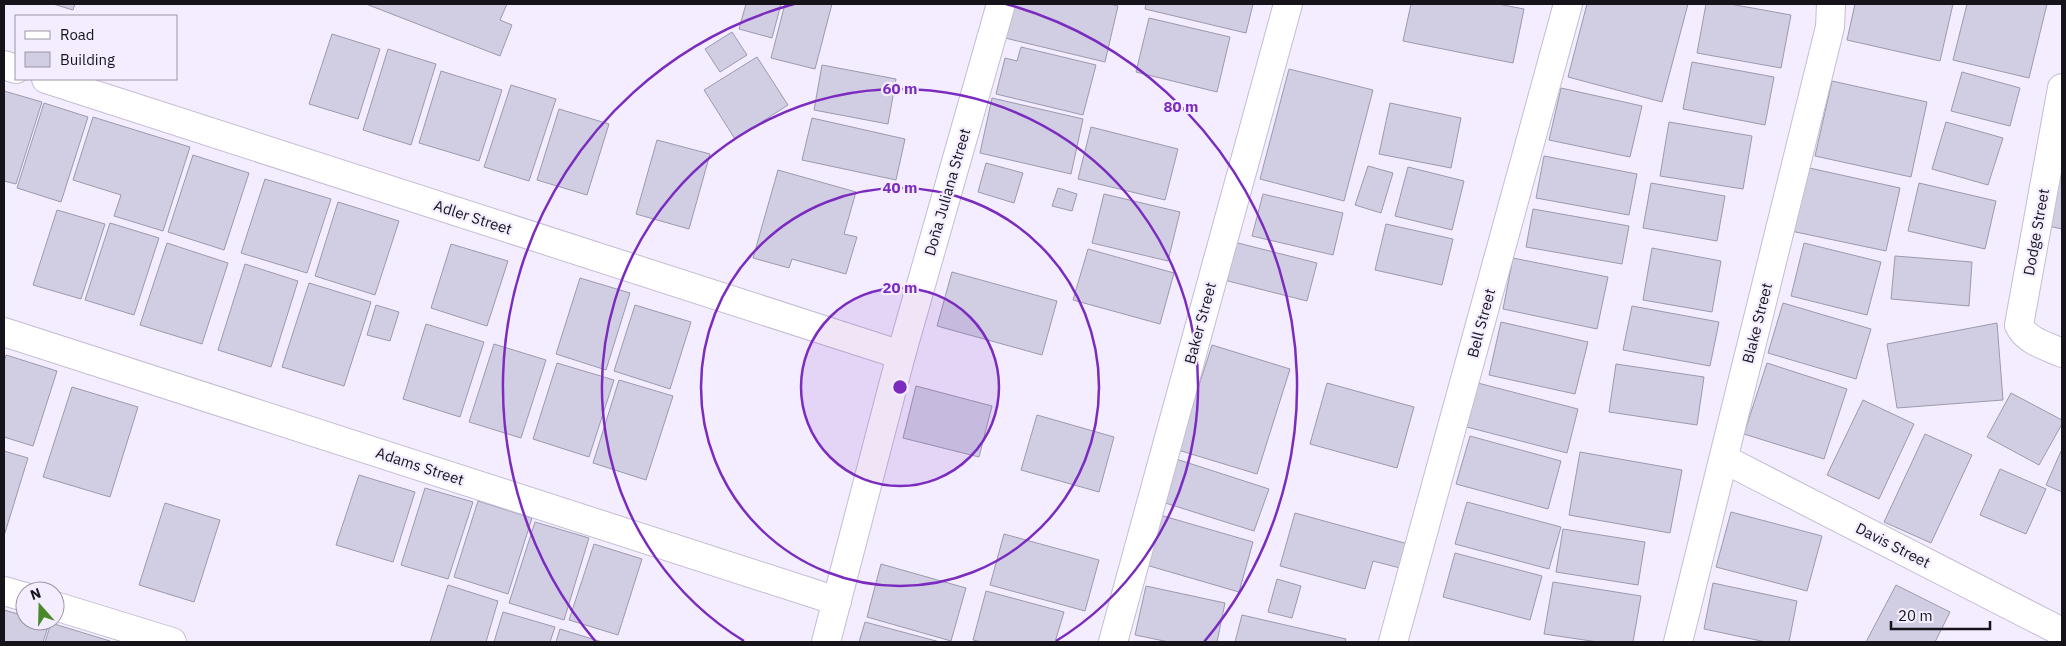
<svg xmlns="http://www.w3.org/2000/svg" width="2066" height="646" viewBox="0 0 2066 646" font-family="'IBM Plex Sans',sans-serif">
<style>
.building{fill:#d1cee4;stroke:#9c99ae}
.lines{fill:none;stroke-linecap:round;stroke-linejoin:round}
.minor-casing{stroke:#c4bdd3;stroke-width:30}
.tertiary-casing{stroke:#c4bdd3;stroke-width:30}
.minor{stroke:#fff;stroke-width:28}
.tertiary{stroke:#fff;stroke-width:28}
.ring{fill:none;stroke:#7b2cbf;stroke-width:2.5}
.labels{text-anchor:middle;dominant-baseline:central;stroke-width:4.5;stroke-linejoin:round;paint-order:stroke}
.street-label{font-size:15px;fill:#16131b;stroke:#f3edff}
.centre{fill:#7b2cbf;stroke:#f3edff;stroke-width:2.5}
.ring-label{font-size:15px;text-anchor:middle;font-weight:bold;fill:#7b2cbf;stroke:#f3edff;stroke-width:4.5;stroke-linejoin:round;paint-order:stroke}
</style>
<rect width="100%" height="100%" fill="#f3edff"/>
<g class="building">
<polygon points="53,4 75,4 73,10"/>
<polygon points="366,4 507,4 500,20 512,25 500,56"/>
<polygon points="746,4 781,4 772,38 739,29"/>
<polygon points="785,4 832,4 815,69 771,58"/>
<polygon points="1013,4 1110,4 1118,6 1105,62 1005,38"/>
<polygon points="1146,4 1253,4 1246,33 1145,9"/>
<polygon points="1411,4 1498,4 1524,9 1513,63 1403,41"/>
<polygon points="1587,4 1688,4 1662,102 1568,77"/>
<polygon points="1706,4 1730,4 1791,15 1781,68 1697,53"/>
<polygon points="1855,4 1953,4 1940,61 1847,40"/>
<polygon points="1967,4 2047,4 2029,78 1953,60"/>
<polygon points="1149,18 1230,37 1217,92 1136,72"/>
<polygon points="732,32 747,55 720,72 705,49"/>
<polygon points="332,34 380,49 358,119 309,104"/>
<polygon points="1021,47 1096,65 1083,115 996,94 1005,58 1017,61"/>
<polygon points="388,49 436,64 411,145 363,130"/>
<polygon points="757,57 788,105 735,139 704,90"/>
<polygon points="1692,62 1774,77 1765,125 1683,109"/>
<polygon points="822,65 896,79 888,124 814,110"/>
<polygon points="1289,69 1373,90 1344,201 1260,179"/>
<polygon points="441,71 502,90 479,161 419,143"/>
<polygon points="1962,72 2020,88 2010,126 1951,111"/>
<polygon points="1832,81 1927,102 1911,177 1815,156"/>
<polygon points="511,85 556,99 529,181 484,167"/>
<polygon points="1561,88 1642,106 1630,157 1549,140"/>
<polygon points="4,91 42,102 16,184 4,181"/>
<polygon points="992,98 1083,119 1071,174 980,153"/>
<polygon points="44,103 88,117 61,202 17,188"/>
<polygon points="1390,103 1461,118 1451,168 1379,154"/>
<polygon points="559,109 609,124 587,195 537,180"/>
<polygon points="93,117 190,147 163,231 114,216 121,195 73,180"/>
<polygon points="812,118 905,139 896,180 802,160"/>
<polygon points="1669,122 1752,136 1743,189 1660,176"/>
<polygon points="1946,122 2003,138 1988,185 1932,169"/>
<polygon points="1091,127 1178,149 1165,200 1078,179"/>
<polygon points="657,140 710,154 689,229 636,214"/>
<polygon points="193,155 249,173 224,250 168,232"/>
<polygon points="1544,156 1637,174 1629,215 1536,198"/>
<polygon points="986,163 1023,173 1014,203 978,192"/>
<polygon points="1368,166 1393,173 1381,213 1355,205"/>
<polygon points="1408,167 1464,181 1452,230 1395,216"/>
<polygon points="1805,167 1900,188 1886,251 1791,231"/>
<polygon points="778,170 856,192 844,234 857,237 846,274 792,259 789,268 753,258"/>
<polygon points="2059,170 2062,171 2062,229 2048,226"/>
<polygon points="265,179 331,199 307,273 241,253"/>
<polygon points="1651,183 1725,196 1717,241 1643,228"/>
<polygon points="1919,183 1996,201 1985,249 1908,231"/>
<polygon points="1058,188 1077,194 1072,211 1052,206"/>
<polygon points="1104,194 1180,212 1168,261 1092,243"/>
<polygon points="1263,194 1343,213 1333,255 1252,236"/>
<polygon points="338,202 399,221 375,295 315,276"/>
<polygon points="1533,209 1629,226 1622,264 1526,247"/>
<polygon points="57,210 105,224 81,299 33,285"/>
<polygon points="110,223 159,238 134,315 85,300"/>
<polygon points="1386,224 1453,239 1442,285 1375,270"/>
<polygon points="1234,242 1317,263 1307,301 1224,280"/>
<polygon points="167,243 228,263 202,344 140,325"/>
<polygon points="1804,243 1881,262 1867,315 1791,296"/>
<polygon points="451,244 508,261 487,326 431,308"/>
<polygon points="1652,248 1721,261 1712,312 1643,300"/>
<polygon points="1088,249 1174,273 1160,324 1073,300"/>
<polygon points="1895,256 1972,262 1969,306 1891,299"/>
<polygon points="1513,258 1608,277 1597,329 1503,309"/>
<polygon points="245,264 298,281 271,367 218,350"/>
<polygon points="952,272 1057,301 1042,355 937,326"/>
<polygon points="580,278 630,293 606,370 556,354"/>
<polygon points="309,283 371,302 344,386 282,367"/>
<polygon points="1783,303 1871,329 1856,379 1768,353"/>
<polygon points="376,305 399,312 390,341 367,335"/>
<polygon points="635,305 691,322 670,389 614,371"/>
<polygon points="1632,306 1719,322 1710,366 1623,350"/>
<polygon points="1501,322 1588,342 1575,394 1489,375"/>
<polygon points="1997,323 2003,400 1897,408 1887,344"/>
<polygon points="426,324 484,342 460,417 403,399"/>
<polygon points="494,344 546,360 521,438 469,422"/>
<polygon points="1212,345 1290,369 1257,474 1178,450"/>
<polygon points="6,355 57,371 33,446 4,437 4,362"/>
<polygon points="557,363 614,380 589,457 533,439"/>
<polygon points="1767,363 1847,389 1824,459 1744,434"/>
<polygon points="1616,364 1704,377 1697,425 1609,412"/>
<polygon points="619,380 673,396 646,480 593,463"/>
<polygon points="1474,382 1578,409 1567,453 1463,426"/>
<polygon points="1327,383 1414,407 1397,468 1310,444"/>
<polygon points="916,386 992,406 979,457 903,438"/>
<polygon points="72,387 138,407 110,497 43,477"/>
<polygon points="2011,393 2062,420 2062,424 2039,465 1987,437"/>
<polygon points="1863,400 1914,424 1879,499 1827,475"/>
<polygon points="1037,415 1114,437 1099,492 1021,470"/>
<polygon points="1925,434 1972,455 1931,543 1884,522"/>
<polygon points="1470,436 1561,461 1548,509 1456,484"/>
<polygon points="2062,449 2062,492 2046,485"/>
<polygon points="4,451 28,458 4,536"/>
<polygon points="1580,452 1682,470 1670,533 1569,515"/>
<polygon points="1173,458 1269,489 1254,531 1159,501"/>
<polygon points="2000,469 2046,489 2026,534 1980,515"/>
<polygon points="359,475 415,492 393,562 336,545"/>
<polygon points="425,488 473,502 448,579 401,565"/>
<polygon points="478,501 532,518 508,594 454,577"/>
<polygon points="1467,502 1561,527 1549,569 1455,544"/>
<polygon points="165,503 220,520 194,602 139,585"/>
<polygon points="1731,512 1822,536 1807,591 1716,567"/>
<polygon points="1295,513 1408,544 1400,568 1373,561 1365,589 1280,566"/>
<polygon points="1160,515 1253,542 1239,592 1146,565"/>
<polygon points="535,522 589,538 564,620 509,603"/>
<polygon points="1563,529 1645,542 1638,585 1556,572"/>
<polygon points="1004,534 1099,560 1085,611 990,585"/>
<polygon points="594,544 642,559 618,635 569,620"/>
<polygon points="1455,553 1542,576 1530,620 1443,597"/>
<polygon points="881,564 966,588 951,641 867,617"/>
<polygon points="1277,579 1301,586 1292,618 1268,612"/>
<polygon points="1553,582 1641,596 1633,642 1598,642 1544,634"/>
<polygon points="1713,583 1797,601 1789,642 1766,642 1704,629"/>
<polygon points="448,585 498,601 486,642 430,642"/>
<polygon points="1896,585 1950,612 1935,642 1866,642"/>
<polygon points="1146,586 1225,603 1217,642 1169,642 1135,635"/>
<polygon points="986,591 1064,612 1055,642 982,642 973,640"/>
<polygon points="4,610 25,616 25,621 40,621 49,624 43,642 4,642"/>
<polygon points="503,612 555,627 550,642 494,642"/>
<polygon points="1242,615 1346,639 1345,642 1235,642"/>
<polygon points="865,622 940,642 859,642"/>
<polygon points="51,623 110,641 110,642 45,642"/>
<polygon points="560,629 602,642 556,642"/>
</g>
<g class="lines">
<defs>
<g id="minor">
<polyline points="4,65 16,69"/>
<polyline points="46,79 901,355"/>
<path d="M2062 88 2019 325C2026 341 2047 346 2062 353"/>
<polyline points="4,332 837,601"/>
<polyline points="1724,459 2062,632"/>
<polyline points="826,642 901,355 1001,4"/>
<polyline points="1113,642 1288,4"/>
<polyline points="1393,642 1568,4"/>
<polyline points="1678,642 1830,27 1831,4"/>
</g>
<g id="tertiary">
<polyline points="4,591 25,597"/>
<polyline points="55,606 172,642"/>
</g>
</defs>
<use href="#minor" class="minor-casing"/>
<use href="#tertiary" class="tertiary-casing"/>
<use href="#minor" class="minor"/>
<use href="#tertiary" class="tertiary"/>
</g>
<circle cx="900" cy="387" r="99" fill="#7b2cbf" fill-opacity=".12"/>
<g class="ring">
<circle cx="900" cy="387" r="99"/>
<circle cx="900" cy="387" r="199"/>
<path d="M744 641A298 298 0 1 1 1056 641"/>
<path d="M596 642A397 397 0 0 1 794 4M1006 4A397 397 0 0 1 1204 642"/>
</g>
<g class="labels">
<g class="street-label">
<text transform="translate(947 192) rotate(-74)">Doña Juliana Street</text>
<text transform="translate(473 217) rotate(18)">Adler Street</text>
<text transform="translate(2036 232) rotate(-80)">Dodge Street</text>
<text transform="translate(1200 323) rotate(-75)">Baker Street</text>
<text transform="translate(1481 323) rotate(-75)">Bell Street</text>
<text transform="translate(1757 323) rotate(-76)">Blake Street</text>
<text transform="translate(420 466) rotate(18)">Adams Street</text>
<text transform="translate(1893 545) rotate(27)">Davis Street</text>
</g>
</g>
<circle cx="900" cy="387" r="8" class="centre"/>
<g class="ring-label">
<text x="900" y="94">60 m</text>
<text x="1181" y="112">80 m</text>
<text x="900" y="193">40 m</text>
<text x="900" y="293">20 m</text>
</g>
<rect width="2066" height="646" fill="none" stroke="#16131b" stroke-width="10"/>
<rect x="15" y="15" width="162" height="65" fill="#f3edff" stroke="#9b96a4"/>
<rect x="25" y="31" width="25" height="8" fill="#ffffff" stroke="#9b96a4"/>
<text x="60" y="40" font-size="15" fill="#16131b">Road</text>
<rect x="25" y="52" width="25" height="15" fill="#d1cee4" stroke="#9b96a4"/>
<text x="60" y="65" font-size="15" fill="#16131b">Building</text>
<g transform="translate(40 606) rotate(340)"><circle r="24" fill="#f3edff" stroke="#9b96a4"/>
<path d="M0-4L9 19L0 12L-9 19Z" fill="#498929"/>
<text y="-8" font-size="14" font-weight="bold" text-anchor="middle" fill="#16131b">N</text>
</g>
<path d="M1891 621v8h99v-8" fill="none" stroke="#16131b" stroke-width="2.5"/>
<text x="1898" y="621" font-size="15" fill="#16131b" stroke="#f3edff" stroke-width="4" paint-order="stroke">20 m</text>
</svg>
